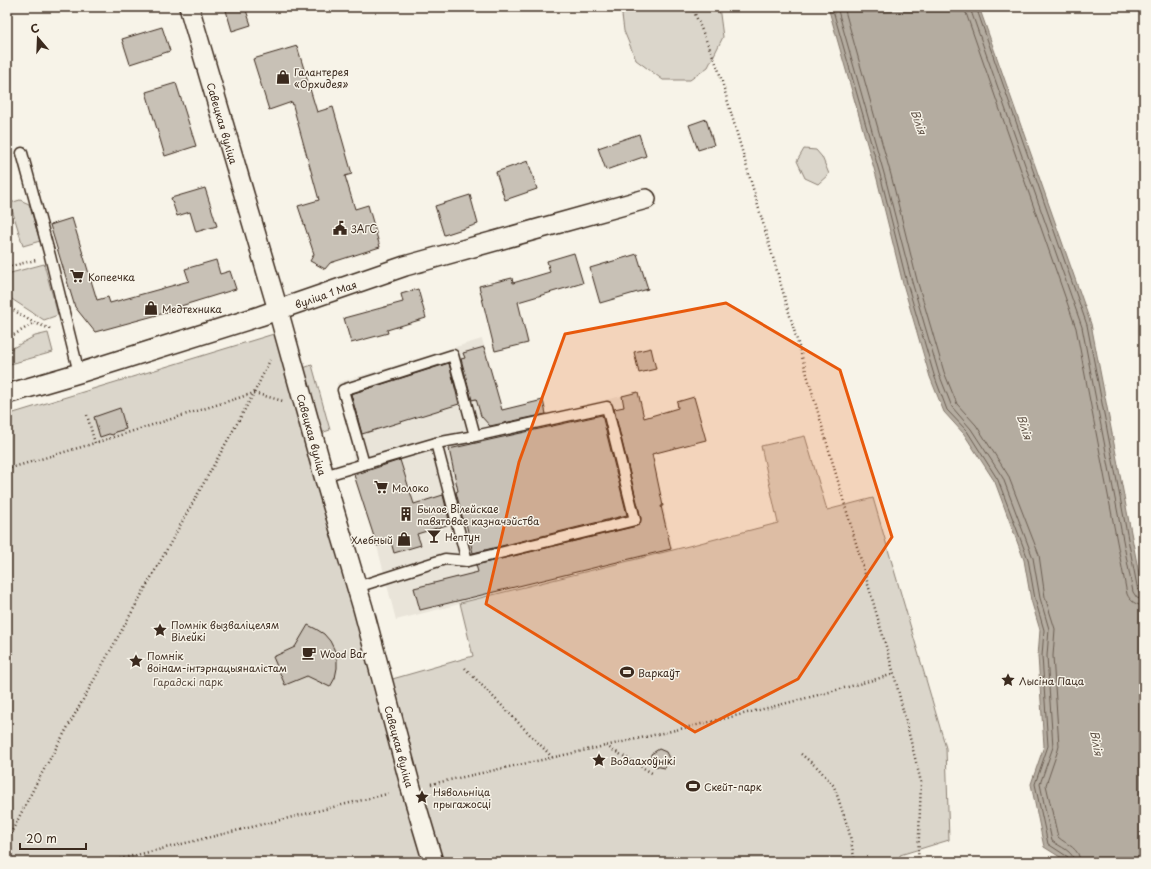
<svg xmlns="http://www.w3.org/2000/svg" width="1151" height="869" viewBox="0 0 1151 869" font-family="'Playpen Sans',sans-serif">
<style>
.built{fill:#e9e4d9}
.green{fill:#dbd6cb;stroke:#8b8074}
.water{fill:#b4aca0;stroke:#84786c}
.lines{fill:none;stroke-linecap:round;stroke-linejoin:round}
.shore{stroke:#6b5e52;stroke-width:1}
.building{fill:#c8c1b6;stroke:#3b2a1e}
.service-casing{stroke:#3b2a1e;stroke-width:13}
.minor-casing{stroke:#3b2a1e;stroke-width:22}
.path{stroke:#3b2a1e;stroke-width:2.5;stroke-dasharray:1 3;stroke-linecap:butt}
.service{stroke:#f7f3e8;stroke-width:10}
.minor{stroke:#f7f3e8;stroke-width:19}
.marked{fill:#e8590c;fill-opacity:0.2;stroke:#e8590c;stroke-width:3;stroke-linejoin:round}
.labels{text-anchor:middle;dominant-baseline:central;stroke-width:3;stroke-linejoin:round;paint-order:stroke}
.poi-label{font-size:10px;fill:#3b2a1e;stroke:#f7f3e8;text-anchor:start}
.street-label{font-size:10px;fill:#3b2a1e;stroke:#f7f3e8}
.park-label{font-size:10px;fill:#5b4c41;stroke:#f7f3e8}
.water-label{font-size:11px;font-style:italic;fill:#5f5145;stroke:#f7f3e8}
</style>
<rect width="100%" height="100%" fill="#f7f3e8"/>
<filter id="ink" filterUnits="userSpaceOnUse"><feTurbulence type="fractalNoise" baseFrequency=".025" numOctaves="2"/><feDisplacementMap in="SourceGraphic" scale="8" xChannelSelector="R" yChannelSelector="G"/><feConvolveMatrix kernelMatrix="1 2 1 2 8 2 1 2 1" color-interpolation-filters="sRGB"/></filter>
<g filter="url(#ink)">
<polygon class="built" points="482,339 502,410 543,400 547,414 638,392 673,550 396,620 377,546 354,475 352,446 337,383"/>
<g class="green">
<polygon points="621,7 719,7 723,37 708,67 690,80 663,80 636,60 624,31"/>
<polygon points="804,149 816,150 822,157 829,174 818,184 805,178 797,161"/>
<polygon points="20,200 29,204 40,241 23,246 10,203"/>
<polygon points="44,264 58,315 44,320 7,296 7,274"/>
<polygon points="48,333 53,352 7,365 7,351 35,336"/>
<polygon points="277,333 375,684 473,656 460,603 673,550 778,523 761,446 805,436 827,510 873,498 946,748 949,840 900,855 900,862 7,862 7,415"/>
<polygon points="312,365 330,430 321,433 303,368"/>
</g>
<polygon class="water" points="828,7 979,7 1091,324 1144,600 1144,862 1068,862 1044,847 1031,784 1044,746 1038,656 1040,630 1031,600 1024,560 995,482 964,434 944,412 930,377 903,284 877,179"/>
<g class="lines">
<g class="shore">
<polyline points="832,7 881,178 907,283 934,375 947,410 967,431 998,480 1028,559 1035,599 1044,630 1042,656 1048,746 1035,784 1048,844 1068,857 1069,862"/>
<path d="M837 7 885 177 912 282 939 374 952 407 971 429 1003 478 1033 558 1040 598 1049 629 1047 656 1053 747 1040 784 1052 841C1060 847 1074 851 1074 862"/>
<path d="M844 7 891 175 917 280 944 372 957 404 976 425 1008 475 1039 555 1045 597 1055 629 1053 656 1059 746 1058 750 1046 785 1058 837C1067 845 1080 848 1080 862"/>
<path d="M965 7 966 13 1076 328 1127 594C1130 601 1136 605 1144 606"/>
<polyline points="971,7 971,11 1082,327 1133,592 1137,598 1144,600"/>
<polyline points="976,7 1087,325 1138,591 1140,594 1144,595"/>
</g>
</g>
<g class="building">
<polygon points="225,7 245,7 251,25 232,31"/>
<polygon points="162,27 170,51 130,64 122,39"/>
<polygon points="297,46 317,112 333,107 352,174 345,176 355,209 368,205 380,247 330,263 325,269 310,261 314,254 298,206 319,200 292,102 269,110 253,59"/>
<polygon points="176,83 196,146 165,156 146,92"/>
<polygon points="706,119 714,145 698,150 689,125"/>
<polygon points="639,134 646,156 606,170 598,148"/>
<polygon points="528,161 537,189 505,200 496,172"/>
<polygon points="205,188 217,226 196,232 190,212 177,216 171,198"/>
<polygon points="470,195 478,224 444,235 435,206"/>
<polygon points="72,218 97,300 108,297 110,303 189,281 185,269 216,260 220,274 230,271 236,289 171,309 172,311 95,332 75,307 50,225"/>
<polygon points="574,253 583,283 518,302 528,343 495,351 479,286 512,278 513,283 550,272 547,261"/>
<polygon points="637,254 648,289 600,303 590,268"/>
<polygon points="418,289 426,318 387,330 388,333 351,343 344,318 403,302 401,294"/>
<polygon points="484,347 502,410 543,400 546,414 490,426 481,416 476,399 472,400 461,359 465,358 463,353"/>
<polygon points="651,348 656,369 639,373 634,352"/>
<polygon points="449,363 459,404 362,434 351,394"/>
<polygon points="638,392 644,418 678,408 677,402 694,397 706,440 652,454 663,506 661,506 671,549 420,610 414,588 478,572 476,565 637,526 640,524 641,518 614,409 624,407 622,396"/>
<polygon points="120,408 126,429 115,432 113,435 109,434 100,437 94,417"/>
<polygon points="602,415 627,515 473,553 465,519 463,520 456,492 458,491 449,449"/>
<polygon points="400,460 414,504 443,495 450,524 417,534 421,545 394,553 391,542 377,546 354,475"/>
<polygon points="308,625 316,629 324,634 330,641 334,649 337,659 337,668 335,678 330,687 307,676 285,685 273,657 295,647"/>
<polygon points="659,749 666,752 669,758 665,768 655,766 652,764 651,759 651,754"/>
</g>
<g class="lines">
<defs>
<g id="service">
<polyline points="22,153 50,256 79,373"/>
<polyline points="436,443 467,561"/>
<polyline points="324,476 364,464"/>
<polyline points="357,587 445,559 467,561 635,520 607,407 475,436 436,443 364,464 343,390 453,355 475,436"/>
</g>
<g id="minor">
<path id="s1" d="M189 7 278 310 324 476 363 608 411 788 433 862"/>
<path id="s2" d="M7 394 79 373 260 316 405 266 646 199"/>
</g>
</defs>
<use href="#service" class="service-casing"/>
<use href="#minor" class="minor-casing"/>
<g class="path">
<polyline points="692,7 718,68 894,674 921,782 918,862"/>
<polyline points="7,267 36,260"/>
<polyline points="7,306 34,323 51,329"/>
<polyline points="7,339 34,323"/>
<polyline points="87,415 95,443 254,393 283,401"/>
<polyline points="7,469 95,443"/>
<polyline points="465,668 552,757"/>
<polyline points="606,746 652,773"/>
<polyline points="801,754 818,768 834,786 849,831 855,862"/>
<path d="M431 784C586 750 742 718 894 674"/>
<polyline points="7,841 36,784 254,393 270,360"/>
<polyline points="108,862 391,793"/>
</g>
<use href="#service" class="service"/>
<use href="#minor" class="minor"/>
</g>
</g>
<path class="marked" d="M726 303 840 370 892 537 798 679 695 732 486 604 519 462 565 334Z"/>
<defs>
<symbol id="shop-bare" viewBox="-9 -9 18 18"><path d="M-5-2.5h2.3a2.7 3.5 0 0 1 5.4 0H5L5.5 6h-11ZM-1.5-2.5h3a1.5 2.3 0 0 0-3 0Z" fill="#3b2a1e" stroke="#f7f3e8" stroke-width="2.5" paint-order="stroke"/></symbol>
<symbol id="civic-bare" viewBox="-9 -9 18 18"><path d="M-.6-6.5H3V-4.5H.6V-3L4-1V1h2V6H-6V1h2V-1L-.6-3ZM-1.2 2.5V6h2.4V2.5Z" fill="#3b2a1e" stroke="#f7f3e8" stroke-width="2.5" paint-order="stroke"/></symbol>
<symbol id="supermarket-bare" viewBox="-9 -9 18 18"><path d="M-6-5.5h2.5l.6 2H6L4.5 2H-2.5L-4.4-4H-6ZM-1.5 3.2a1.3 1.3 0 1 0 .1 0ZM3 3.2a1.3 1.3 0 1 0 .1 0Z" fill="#3b2a1e" stroke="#f7f3e8" stroke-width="2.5" paint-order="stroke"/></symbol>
<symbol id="building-bare" viewBox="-9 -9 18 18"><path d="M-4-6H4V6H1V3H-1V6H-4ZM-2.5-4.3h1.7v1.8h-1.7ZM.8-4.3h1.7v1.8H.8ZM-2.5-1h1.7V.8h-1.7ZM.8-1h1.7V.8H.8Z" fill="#3b2a1e" stroke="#f7f3e8" stroke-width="2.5" paint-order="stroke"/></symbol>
<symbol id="bar-bare" viewBox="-9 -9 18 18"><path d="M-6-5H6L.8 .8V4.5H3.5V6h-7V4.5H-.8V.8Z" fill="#3b2a1e" stroke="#f7f3e8" stroke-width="2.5" paint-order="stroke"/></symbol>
<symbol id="sight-bare" viewBox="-9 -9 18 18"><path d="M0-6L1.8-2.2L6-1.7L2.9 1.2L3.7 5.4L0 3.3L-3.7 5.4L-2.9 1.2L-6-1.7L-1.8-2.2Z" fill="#3b2a1e" stroke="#f7f3e8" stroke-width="2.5" paint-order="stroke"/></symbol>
<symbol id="cafe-bare" viewBox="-9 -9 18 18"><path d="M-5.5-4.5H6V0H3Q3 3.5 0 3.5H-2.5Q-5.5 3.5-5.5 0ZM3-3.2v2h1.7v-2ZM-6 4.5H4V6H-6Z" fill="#3b2a1e" stroke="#f7f3e8" stroke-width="2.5" paint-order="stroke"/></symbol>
<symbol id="stadium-bare" viewBox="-9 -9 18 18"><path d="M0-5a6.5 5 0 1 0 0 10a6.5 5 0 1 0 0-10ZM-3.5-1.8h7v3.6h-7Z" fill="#3b2a1e" stroke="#f7f3e8" stroke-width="2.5" paint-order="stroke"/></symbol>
</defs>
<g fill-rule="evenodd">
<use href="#shop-bare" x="273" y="67" width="20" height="20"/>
<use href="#civic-bare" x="330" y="218" width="20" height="20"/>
<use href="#supermarket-bare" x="67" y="266" width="20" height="20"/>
<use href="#shop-bare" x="141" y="298" width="20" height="20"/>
<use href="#supermarket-bare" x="371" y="477" width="20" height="20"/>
<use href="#building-bare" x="396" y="504" width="20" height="20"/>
<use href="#bar-bare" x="424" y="526" width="20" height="20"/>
<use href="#shop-bare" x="394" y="529" width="20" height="20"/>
<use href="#sight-bare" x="150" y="620" width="20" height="20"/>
<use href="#cafe-bare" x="299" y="643" width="20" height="20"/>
<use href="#sight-bare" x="126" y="651" width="20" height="20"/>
<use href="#stadium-bare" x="617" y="662" width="20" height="20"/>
<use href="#sight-bare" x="998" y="670" width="20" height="20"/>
<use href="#sight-bare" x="589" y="750" width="20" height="20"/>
<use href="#stadium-bare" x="683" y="776" width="20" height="20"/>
<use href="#sight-bare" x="412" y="787" width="20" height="20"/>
</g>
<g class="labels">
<g class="poi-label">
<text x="294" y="71">Галантерея<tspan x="294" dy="12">«Орхидея»</tspan></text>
<text x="351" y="228">ЗАГС</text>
<text x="88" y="276">Копеечка</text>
<text x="162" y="308">Медтехника</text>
<text x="392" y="487">Молоко</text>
<text x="417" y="508">Былое Вілейскае<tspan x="417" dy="12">павятовае казначэйства</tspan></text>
<text x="445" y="536">Нептун</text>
<text x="393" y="539" text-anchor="end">Хлебный</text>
<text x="171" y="624">Помнік вызваліцелям<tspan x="171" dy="12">Вілейкі</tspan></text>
<text x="320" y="653">Wood Bar</text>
<text x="147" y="655">Помнік<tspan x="147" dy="12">воінам-інтэрнацыяналістам</tspan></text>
<text x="638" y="672">Варкаўт</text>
<text x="1019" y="680">Лысіна Паца</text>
<text x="610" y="760">Водаахоўнікі</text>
<text x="704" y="786">Скейт-парк</text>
<text x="433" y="791">Нявольніца<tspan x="433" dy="12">прыгажосці</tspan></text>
</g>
<g class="street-label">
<text stroke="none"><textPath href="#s1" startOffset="121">Савецкая вуліца</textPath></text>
<text stroke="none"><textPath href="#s2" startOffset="334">вуліца 1 Мая</textPath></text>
<text stroke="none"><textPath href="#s1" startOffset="445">Савецкая вуліца</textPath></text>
<text stroke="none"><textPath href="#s1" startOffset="769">Савецкая вуліца</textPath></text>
</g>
<g class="park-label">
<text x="188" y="681">Гарадскі парк</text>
</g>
<g class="water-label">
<text transform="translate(919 122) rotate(71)">Вілія</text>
<text transform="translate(1025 427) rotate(73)">Вілія</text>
<text transform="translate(1097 743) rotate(79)">Вілія</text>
</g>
</g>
<rect width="1151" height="869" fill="none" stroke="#f7f3e8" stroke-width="24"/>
<rect x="12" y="12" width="1127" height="845" fill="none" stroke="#3b2a1e" stroke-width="1.5" filter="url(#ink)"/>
<g transform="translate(38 38) rotate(341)" stroke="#f7f3e8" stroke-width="3" paint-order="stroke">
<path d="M0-3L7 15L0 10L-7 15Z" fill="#3b2a1e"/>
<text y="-6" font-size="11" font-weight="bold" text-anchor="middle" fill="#3b2a1e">С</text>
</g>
<path d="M20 843v6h66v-6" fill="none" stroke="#3b2a1e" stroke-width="2"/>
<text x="26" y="843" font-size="12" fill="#3b2a1e" stroke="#f7f3e8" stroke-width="3" paint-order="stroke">20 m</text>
</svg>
